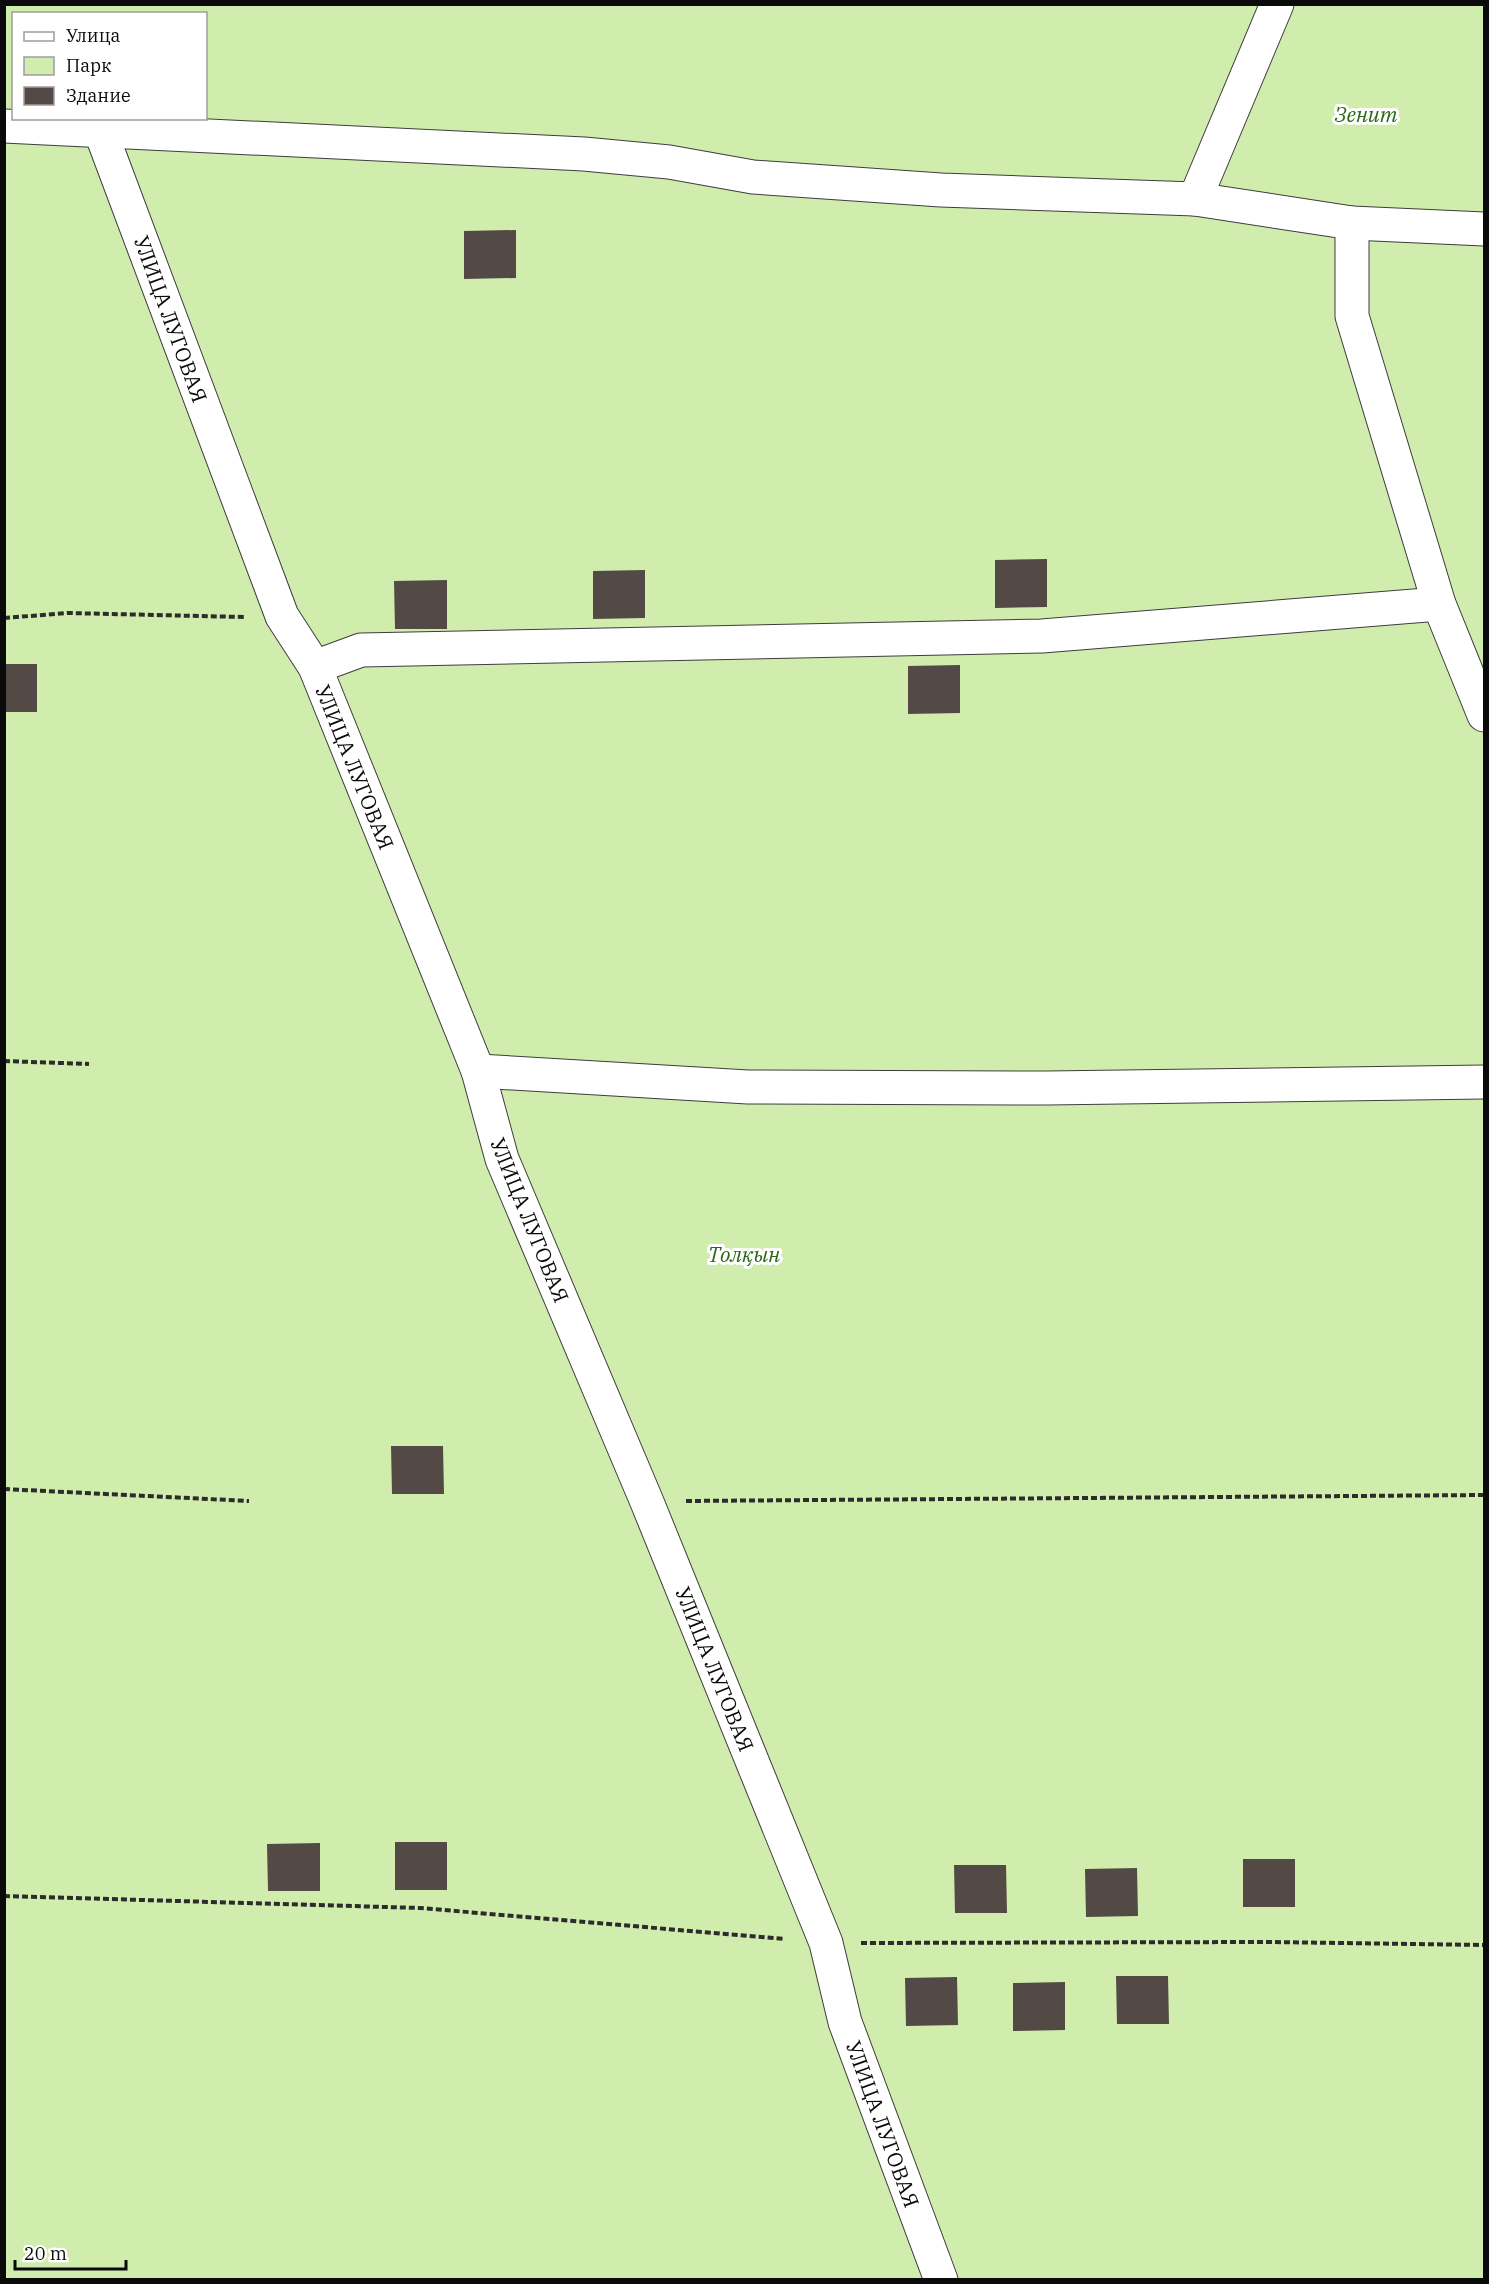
<svg xmlns="http://www.w3.org/2000/svg" width="1489" height="2284" viewBox="0 0 1489 2284" font-family="'IBM Plex Serif',serif">
<style>
.green{fill:#d1edad;fill-rule:evenodd}
.building{fill:#544a45}
.lines{fill:none;stroke-linecap:round;stroke-linejoin:round}
.minor-casing{stroke:#3d3d3d;stroke-width:35}
.path{stroke:#2c2c2c;stroke-width:4;stroke-dasharray:6 3;stroke-linecap:butt}
.minor{stroke:#fff;stroke-width:33}
.labels{text-anchor:middle;dominant-baseline:central;stroke-width:6;stroke-linejoin:round;paint-order:stroke}
.park-label{font-size:21px;font-style:italic;fill:#2a6715;stroke:#fff}
.street-label{font-size:21px;fill:#0a0a0a;stroke:#fff}
</style>
<rect width="100%" height="100%" fill="#fff9e7"/>
<path class="green" d="M5 5H1484V2279H5ZM14 14H206V118H14Z"/>
<g class="building">
<polygon points="516,230 516,278 464,279 464,231"/>
<polygon points="1047,559 1047,607 995,608 995,560"/>
<polygon points="645,570 645,618 593,619 593,571"/>
<polygon points="447,580 447,629 395,629 394,581"/>
<rect x="4" y="664" width="33" height="48"/>
<polygon points="960,665 960,713 908,714 908,666"/>
<polygon points="391,1446 443,1446 444,1494 392,1494"/>
<rect x="395" y="1842" width="52" height="48"/>
<polygon points="320,1843 320,1891 268,1891 267,1844"/>
<rect x="1243" y="1859" width="52" height="48"/>
<polygon points="954,1865 1006,1865 1007,1913 955,1913"/>
<polygon points="1137,1868 1138,1916 1086,1917 1085,1869"/>
<polygon points="1116,1976 1168,1976 1169,2024 1117,2024"/>
<polygon points="957,1977 958,2025 906,2026 905,1978"/>
<polygon points="1065,1982 1065,2030 1013,2031 1013,1983"/>
</g>
<g class="lines">
<defs>
<g id="minor">
<polyline points="4,126 584,154 669,162 753,177 941,190 1195,199 1352,223 1484,229"/>
<polyline points="100,130 282,616 315,667 478,1071 502,1159 647,1502 826,1943 845,2022 941,2280"/>
<polyline points="1195,199 1277,4"/>
<polyline points="1352,223 1352,316 1439,604 1484,715"/>
<polyline points="315,667 361,650 1042,636 1439,604"/>
<polyline points="478,1071 748,1087 1047,1088 1484,1082"/>
</g>
</defs>
<use href="#minor" class="minor-casing"/>
<g class="path">
<polyline points="4,618 68,613 244,617"/>
<polyline points="4,1061 89,1064"/>
<polyline points="4,1489 249,1501"/>
<polyline points="686,1501 1484,1495"/>
<polyline points="4,1896 420,1908 785,1939"/>
<polyline points="861,1943 1266,1942 1484,1945"/>
</g>
<use href="#minor" class="minor"/>
</g>
<g class="labels">
<g class="park-label">
<text x="1366" y="114">Зенит</text>
<text x="744" y="1254">Толқын</text>
</g>
<g class="street-label">
<text transform="translate(171 319) rotate(70)">УЛИЦА ЛУГОВАЯ</text>
<text transform="translate(355 767) rotate(68)">УЛИЦА ЛУГОВАЯ</text>
<text transform="translate(530 1220) rotate(68)">УЛИЦА ЛУГОВАЯ</text>
<text transform="translate(715 1669) rotate(68)">УЛИЦА ЛУГОВАЯ</text>
<text transform="translate(883 2124) rotate(70)">УЛИЦА ЛУГОВАЯ</text>
</g>
</g>
<rect width="1489" height="2284" fill="none" stroke="#0a0a0a" stroke-width="12"/>
<rect x="12" y="12" width="195" height="108" fill="#ffffff" stroke="#9d9d9d" stroke-width="1.5"/>
<rect x="24" y="32" width="30" height="9" fill="#ffffff" stroke="#9d9d9d" stroke-width="1.5"/>
<text x="66" y="42" font-size="18" fill="#0a0a0a">Улица</text>
<rect x="24" y="57" width="30" height="18" fill="#d1edad" stroke="#9d9d9d" stroke-width="1.5"/>
<text x="66" y="72" font-size="18" fill="#0a0a0a">Парк</text>
<rect x="24" y="87" width="30" height="18" fill="#544a45" stroke="#9d9d9d" stroke-width="1.5"/>
<text x="66" y="102" font-size="18" fill="#0a0a0a">Здание</text>
<path d="M15 2260v9h111v-9" fill="none" stroke="#0a0a0a" stroke-width="3"/>
<text x="24" y="2260" font-size="18" fill="#0a0a0a" stroke="#ffffff" stroke-width="4.5" paint-order="stroke">20 m</text>
</svg>
